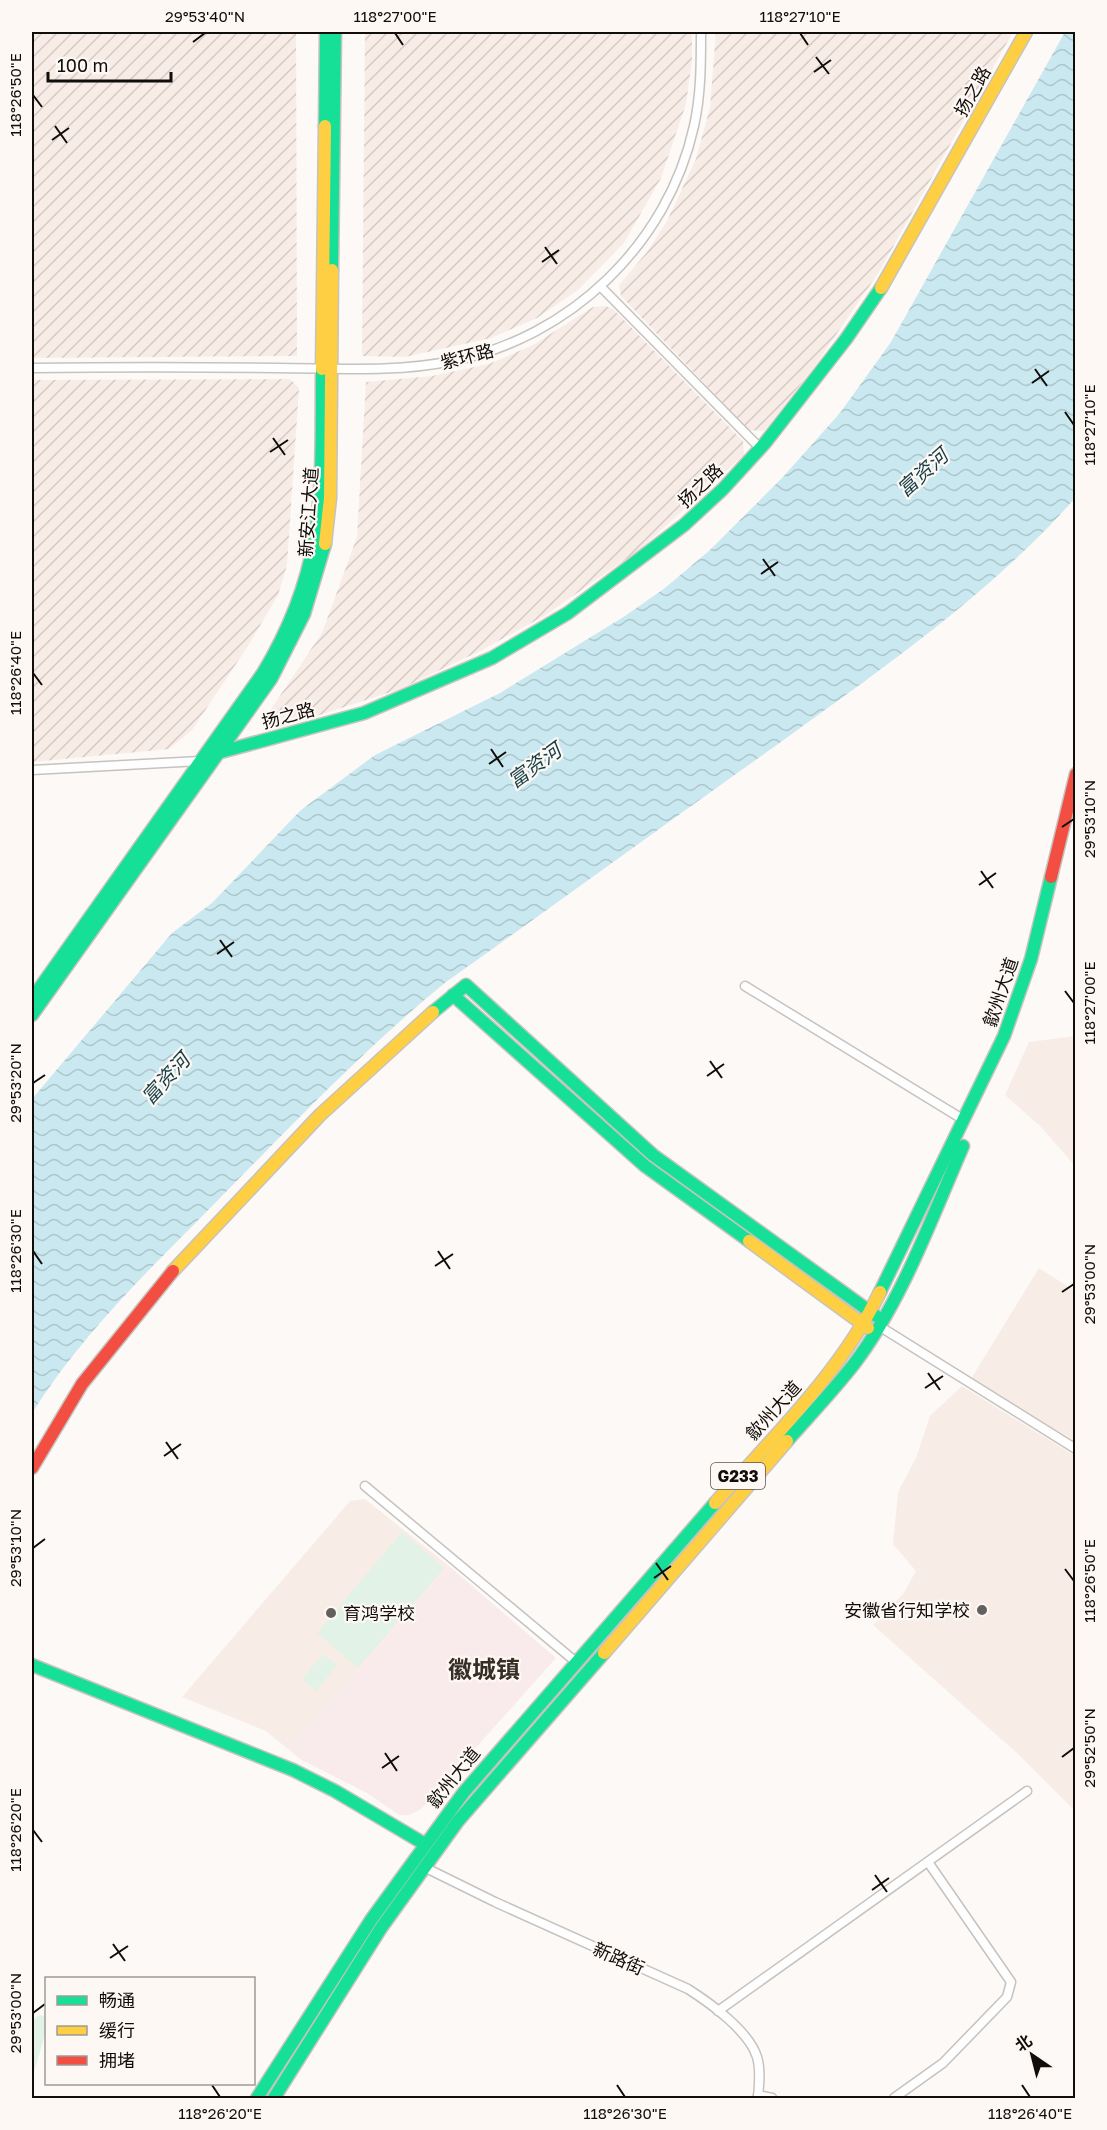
<svg xmlns="http://www.w3.org/2000/svg" width="1107" height="2130" viewBox="0 0 1107 2130" font-family="'Golos Text','Noto Sans SC',sans-serif">
<style>
.commercial{fill:#f9ebec}
.industrial{fill:url(#industrial-furrows)}
.built{fill:#f8ede6}
.grass{fill:#e3f2e6}
.water{fill:url(#water-waves)}
.lines{fill:none;stroke-linecap:round;stroke-linejoin:round}
.street-casing{stroke:#c6c3bf;stroke-width:11}
.fast-casing{stroke:#c6c3bf;stroke-width:15}
.slow-casing{stroke:#c6c3bf;stroke-width:15}
.jam-casing{stroke:#c6c3bf;stroke-width:15}
.street{stroke:#fffefe;stroke-width:8}
.fast{stroke:#16e098;stroke-width:12}
.slow{stroke:#ffcf43;stroke-width:12}
.jam{stroke:#f24e42;stroke-width:12}
.ticks{fill:none;stroke:#110d0a;stroke-width:2}
.poi-dot{fill:#63605d;stroke:#fef8f4;stroke-width:2}
.labels{text-anchor:middle;dominant-baseline:central;stroke-width:4.5;stroke-linejoin:round;paint-order:stroke}
.shield{fill:#fef8f4;stroke:#585450;stroke-width:1.5}
.shield-label{font-size:16px;font-weight:bold;fill:#110d0a}
.street-label{font-size:18px;fill:#110d0a;stroke:#fef8f4}
.poi-label{font-size:18px;fill:#110d0a;stroke:#fef8f4;text-anchor:end}
.water-label{font-size:20px;font-style:italic;fill:#133d45;stroke:#fef8f4}
.district-label{font-size:24px;font-weight:bold;fill:#372d25;stroke:#fef8f4}
.neatline{fill:none;stroke:#110d0a;stroke-width:2}
.ticks-label{font-size:15px;text-anchor:middle;fill:#110d0a}
</style>
<defs>
<pattern id="industrial-furrows" width="10" height="10" patternUnits="userSpaceOnUse" patternTransform="scale(1.5)"><rect width="10" height="10" fill="#f8ede6"/><path d="M-1 1l2-2M0 10L10 0M9 11l2-2" fill="none" stroke="#d4cac4"/></pattern>
<pattern id="water-waves" width="16" height="10" patternUnits="userSpaceOnUse" patternTransform="scale(1.5)"><rect width="16" height="10" fill="#cae8ef"/><path d="M0 5q4-4 8 0t8 0" fill="none" stroke="#acc6cc"/></pattern>
</defs>
<rect width="100%" height="100%" fill="#fcf9f6"/>
<polygon class="commercial" points="449,1566 556,1658 420,1810 409,1815 399,1815 367,1793 300,1759 289,1750"/>
<g class="industrial">
<polygon points="32,32 296,32 297,356 32,358"/>
<polygon points="365,32 692,32 692,60 686,104 661,178 624,243 578,290 537,318 491,338 405,357 362,356"/>
<polygon points="716,32 1013,32 879,272 814,367 764,431 749,430 621,296 619,285 647,252 667,221 696,159 710,107"/>
<polygon points="605,306 613,309 743,441 744,455 639,550 544,616 480,651 400,689 276,729 265,718 322,633 357,537 366,382 432,376 489,364 533,345 593,307"/>
<polygon points="290,379 299,388 287,565 278,595 248,646 192,730 169,749 32,762 32,380"/>
</g>
<g class="built">
<polygon points="1075,1036 1076,1036 1075,1166 1041,1127 1005,1095 1029,1042"/>
<polygon points="1039,1268 1075,1291 1075,1441 971,1379"/>
<polygon points="962,1386 1075,1456 1074,1810 1018,1754 873,1625 903,1594 916,1571 893,1544 898,1492 916,1458 930,1416"/>
<polygon points="365,1499 449,1566 289,1750 266,1731 182,1697 350,1501"/>
</g>
<g class="grass">
<polygon points="402,1532 444,1568 358,1668 317,1633"/>
<polygon points="323,1654 337,1665 316,1691 302,1679"/>
<polygon points="41,2015 46,2018 46,2031 32,2079 32,2024 36,2017"/>
</g>
<path class="water" d="M1065 32H1076L1075 498C993 592 879 671 778 744 667 823 557 903 446 982 365 1048 293 1124 220 1198 153 1266 83 1332 32 1413V1099L172 933 212 903 301 810 375 755 500 693 625 616 665 588 710 550 782 478 840 413 891 342Z"/>
<g class="lines">
<defs>
<g id="street">
<polyline points="600,286 760,448"/>
<path d="M32 368C113 367 194 367 276 368 334 368 394 373 452 361 570 338 668 244 694 126 701 95 701 63 701 32"/>
<polyline points="32,770 200,761"/>
<polyline points="745,986 964,1120"/>
<polyline points="879,1326 1076,1449"/>
<polyline points="365,1486 576,1662"/>
<path d="M424 1867 495 1902 688 1989C710 2003 749 2031 757 2057 761 2070 759 2085 758 2098"/>
<polyline points="718,2011 1027,1791"/>
<polyline points="758,2095 772,2098"/>
<polyline points="894,2098 943,2063 1007,1997 1011,1982 928,1862"/>
</g>
<g id="fast">
<polyline points="325,126 326,32"/>
<polyline points="332,270 335,32"/>
<polyline points="217,753 364,713 492,658 568,613 684,525 723,489 765,443 846,339 881,288"/>
<polyline points="453,995 645,1166 749,1241"/>
<path d="M32 999 263 673C328 565 321 490 322 369"/>
<polyline points="433,1012 466,985 653,1155 876,1316"/>
<polyline points="32,1015 271,679 304,614 325,544"/>
<polyline points="880,1292 1004,1036 1031,959 1051,877"/>
<path d="M787 1441C809 1416 833 1391 854 1364 902 1301 931 1219 963 1146"/>
<polyline points="32,1665 293,1770 335,1791 423,1843"/>
<polyline points="257,2098 371,1920 464,1792 715,1503"/>
<polyline points="274,2098 381,1928 458,1821 604,1653"/>
</g>
<g id="slow">
<polyline points="881,288 1026,32"/>
<polyline points="322,369 325,126"/>
<polyline points="325,544 330,498 332,270"/>
<polyline points="749,1241 868,1328"/>
<polyline points="173,1271 320,1115 433,1012"/>
<path d="M715 1503C774 1436 841 1372 880 1292"/>
<polyline points="604,1653 787,1441"/>
</g>
<g id="jam">
<polyline points="1051,877 1076,774"/>
<polyline points="32,1468 82,1384 173,1271"/>
</g>
</defs>
<use href="#street" class="street-casing"/>
<use href="#fast" class="fast-casing"/>
<use href="#slow" class="slow-casing"/>
<use href="#jam" class="jam-casing"/>
<use href="#street" class="street"/>
<use href="#fast" class="fast"/>
<use href="#slow" class="slow"/>
<use href="#jam" class="jam"/>
</g>
<path class="ticks" d="M395 33 403 45M800 33 808 45M193 42 205 33M816 57 829 74M814 72 831 60M33 95 42 107M55 126 67 143M52 140 69 128M545 247 557 264M542 262 559 250M1035 369 1047 386M1032 383 1049 371M1065 412 1074 425M273 438 285 455M270 452 288 440M763 559 775 576M761 574 778 562M33 673 42 685M491 749 503 767M489 764 506 752M1062 827 1074 819M981 871 993 888M979 885 996 873M220 940 232 957M217 954 234 942M1065 991 1074 1003M710 1061 722 1078M707 1076 724 1064M33 1083 45 1075M33 1251 42 1264M438 1251 450 1269M435 1266 453 1254M1062 1292 1074 1284M928 1373 940 1390M925 1388 943 1376M166 1442 178 1459M164 1456 181 1444M33 1548 45 1539M656 1563 668 1580M1065 1569 1074 1581M654 1578 671 1566M385 1753 397 1771M1062 1757 1074 1748M382 1768 399 1756M33 1830 42 1842M875 1875 887 1892M872 1890 889 1878M113 1944 125 1961M110 1958 128 1946M33 2013 45 2004M212 2085 220 2097M617 2085 625 2097M1022 2085 1030 2097"/>
<g class="poi-dot">
<circle cx="982" cy="1610" r="6"/>
<circle cx="331" cy="1613" r="6"/>
</g>
<g class="labels">
<rect class="shield" x="711" y="1463" width="54" height="26" rx="4.5"/>
<g class="shield-label">
<text x="738" y="1476">G233</text>
</g>
<g class="street-label">
<text transform="translate(972 91) rotate(-61)">扬之路</text>
<text transform="translate(467 356) rotate(-14)">紫环路</text>
<text transform="translate(700 485) rotate(-44)">扬之路</text>
<text transform="translate(308 512) rotate(-86)">新安江大道</text>
<text transform="translate(288 715) rotate(-15)">扬之路</text>
<text transform="translate(1000 992) rotate(-71)">歙州大道</text>
<text transform="translate(773 1410) rotate(-48)">歙州大道</text>
<text transform="translate(453 1777) rotate(-51)">歙州大道</text>
<text transform="translate(619 1958) rotate(24)">新路街</text>
</g>
<g class="poi-label">
<text x="970" y="1610">安徽省行知学校</text>
<text x="343" y="1613" text-anchor="start">育鸿学校</text>
</g>
<g class="water-label">
<text transform="translate(922 472) rotate(-42)">富资河</text>
<text transform="translate(534 765) rotate(-36)">富资河</text>
<text transform="translate(165 1078) rotate(-48)">富资河</text>
</g>
<g class="district-label">
<text x="484" y="1668">徽城镇</text>
</g>
</g>
<rect width="1107" height="2130" fill="none" stroke="#fef8f4" stroke-width="66"/>
<rect x="45" y="1977" width="210" height="108" fill="#fef8f4" stroke="#9f9a96" stroke-width="1.5"/>
<rect x="57" y="1996" width="30" height="9" fill="#16e098" stroke="#9f9a96" stroke-width="1.5"/>
<text x="99" y="2007" font-size="18" fill="#110d0a">畅通</text>
<rect x="57" y="2026" width="30" height="9" fill="#ffcf43" stroke="#9f9a96" stroke-width="1.5"/>
<text x="99" y="2037" font-size="18" fill="#110d0a">缓行</text>
<rect x="57" y="2056" width="30" height="9" fill="#f24e42" stroke="#9f9a96" stroke-width="1.5"/>
<text x="99" y="2067" font-size="18" fill="#110d0a">拥堵</text>
<g transform="translate(1032 2055) rotate(325)" stroke="#fef8f4" stroke-width="4.5" paint-order="stroke">
<path d="M0-4.5L10 22L0 15L-10 22Z" fill="#110d0a"/>
<text y="-9" font-size="16" font-weight="bold" text-anchor="middle" fill="#110d0a">北</text>
</g>
<path d="M48 72v9h123v-9" fill="none" stroke="#110d0a" stroke-width="3"/>
<text x="57" y="72" font-size="18" fill="#110d0a" stroke="#fef8f4" stroke-width="4.5" paint-order="stroke">100 m</text>
<rect x="33" y="33" width="1041" height="2064" class="neatline"/>
<g class="ticks-label">
<text x="205" y="22">29°53'40"N</text>
<text x="395" y="22">118°27'00"E</text>
<text x="800" y="22">118°27'10"E</text>
<text transform="translate(16 95) rotate(-90)" y="5">118°26'50"E</text>
<text transform="translate(1090 425) rotate(-90)" y="5">118°27'10"E</text>
<text transform="translate(16 673) rotate(-90)" y="5">118°26'40"E</text>
<text transform="translate(1090 819) rotate(-90)" y="5">29°53'10"N</text>
<text transform="translate(1090 1003) rotate(-90)" y="5">118°27'00"E</text>
<text transform="translate(16 1083) rotate(-90)" y="5">29°53'20"N</text>
<text transform="translate(16 1251) rotate(-90)" y="5">118°26'30"E</text>
<text transform="translate(1090 1284) rotate(-90)" y="5">29°53'00"N</text>
<text transform="translate(16 1548) rotate(-90)" y="5">29°53'10"N</text>
<text transform="translate(1090 1581) rotate(-90)" y="5">118°26'50"E</text>
<text transform="translate(1090 1748) rotate(-90)" y="5">29°52'50"N</text>
<text transform="translate(16 1830) rotate(-90)" y="5">118°26'20"E</text>
<text transform="translate(16 2013) rotate(-90)" y="5">29°53'00"N</text>
<text x="220" y="2119">118°26'20"E</text>
<text x="625" y="2119">118°26'30"E</text>
<text x="1030" y="2119">118°26'40"E</text>
</g>
</svg>
